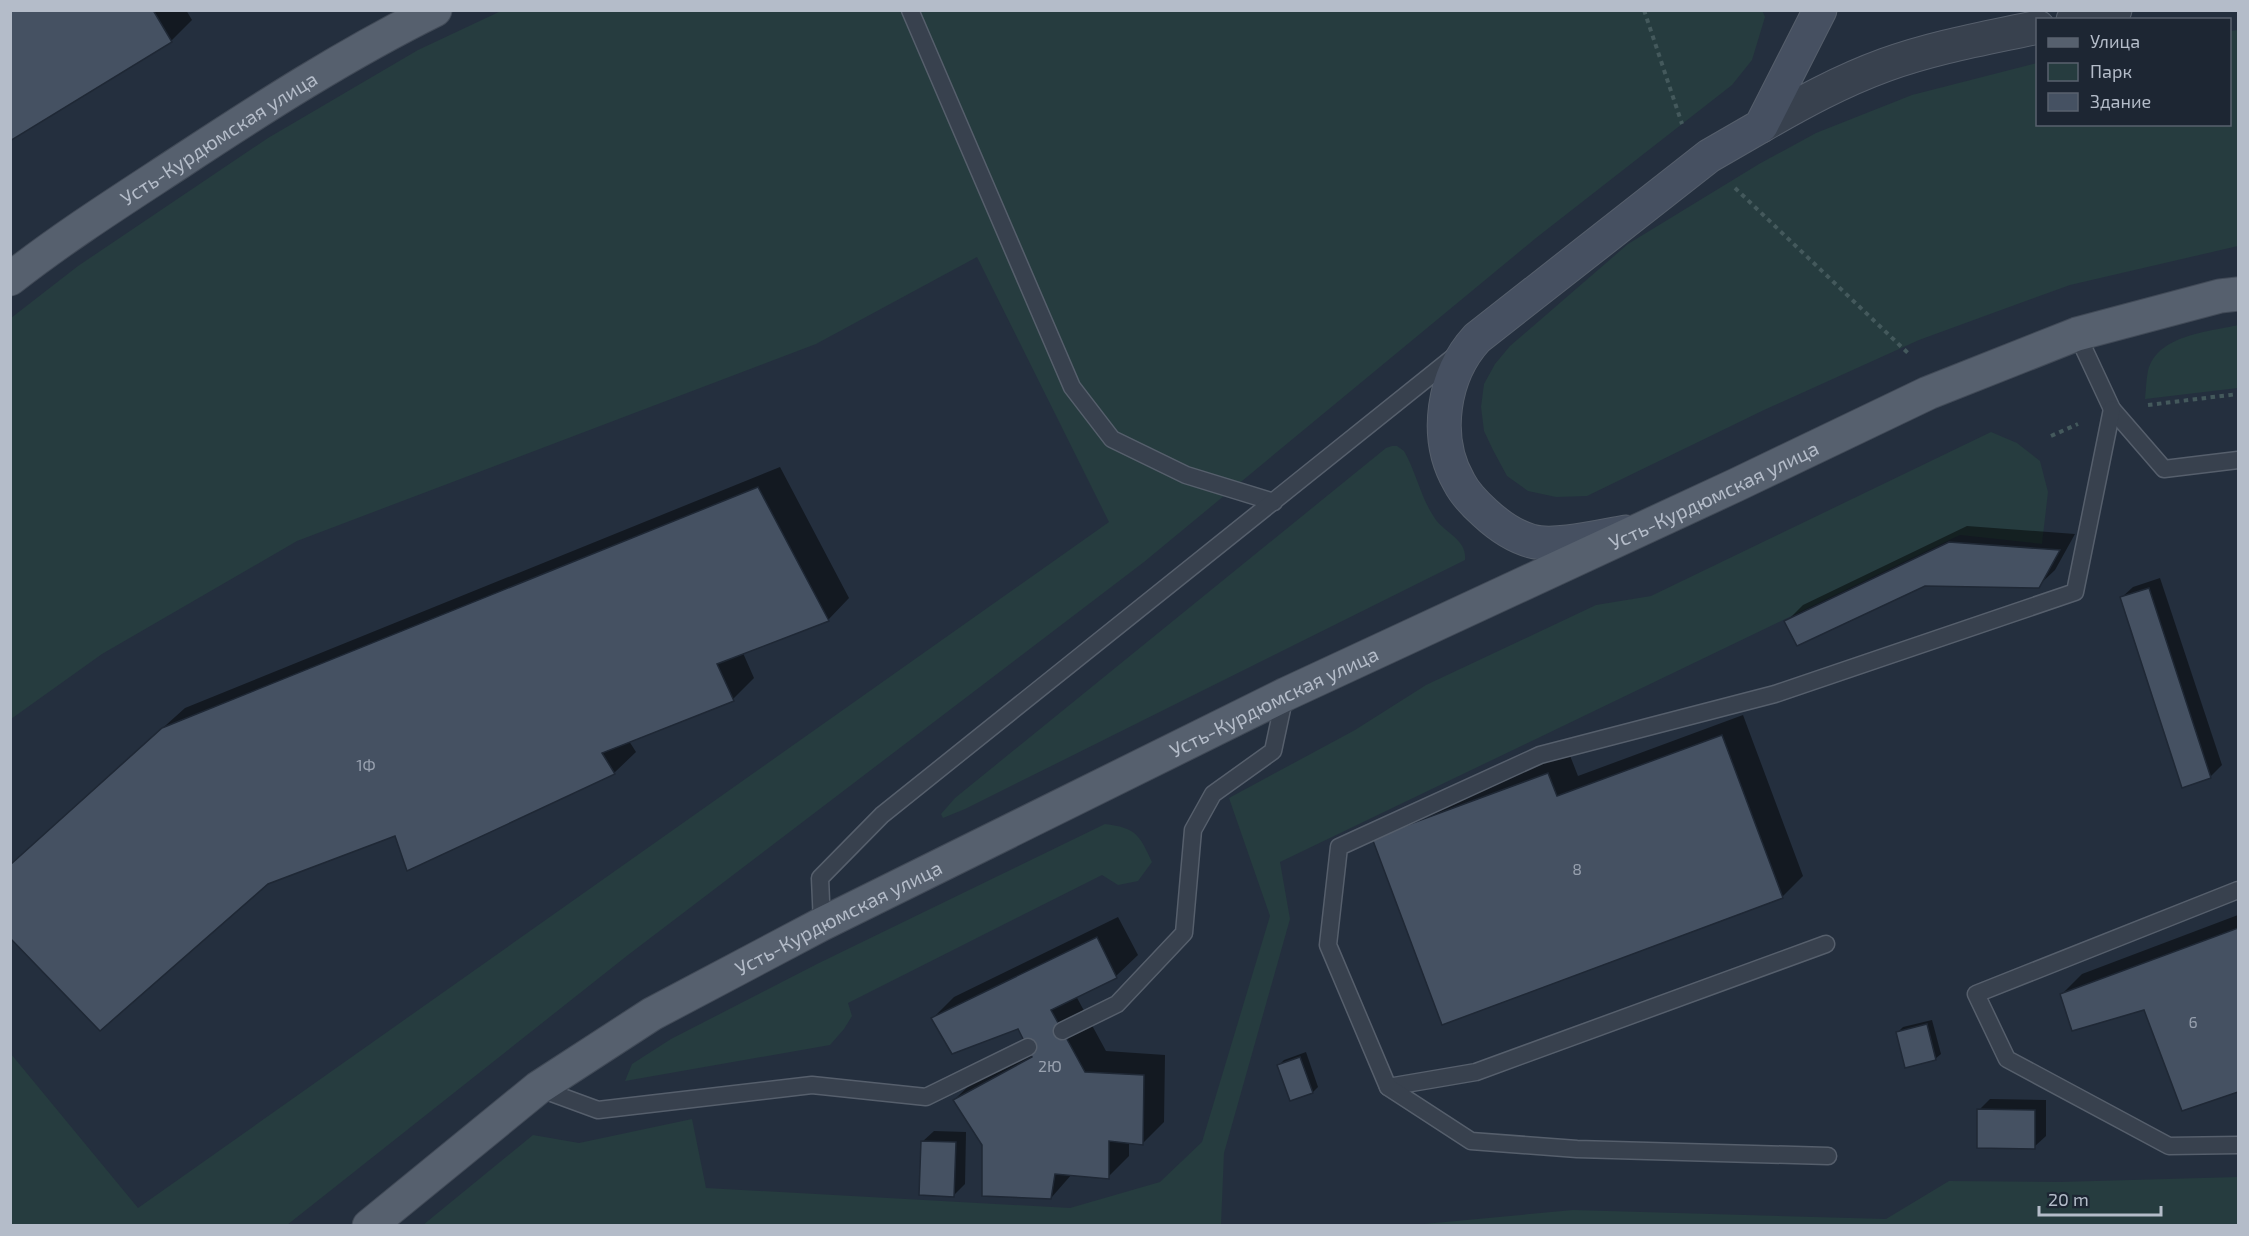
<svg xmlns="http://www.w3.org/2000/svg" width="2249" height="1236" viewBox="0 0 2249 1236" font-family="'Exo 2',sans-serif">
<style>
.green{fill:#263c3f}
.shadow{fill:#0007}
.building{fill:#455162;stroke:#1f2835;stroke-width:1.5}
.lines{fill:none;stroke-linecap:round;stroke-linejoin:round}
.service-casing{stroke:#565f6c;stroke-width:19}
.minor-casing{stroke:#565f6c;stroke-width:35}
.secondary-casing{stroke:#565f6c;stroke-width:35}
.primary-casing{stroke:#414a57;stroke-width:35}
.path{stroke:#44595c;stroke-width:4;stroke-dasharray:4.5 4.5;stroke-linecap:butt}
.service{stroke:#38414e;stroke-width:16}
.minor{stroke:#38414e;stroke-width:33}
.secondary{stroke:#465061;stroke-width:33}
.primary{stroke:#56606e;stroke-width:33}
.labels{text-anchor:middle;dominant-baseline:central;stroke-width:4.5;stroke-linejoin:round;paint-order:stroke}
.number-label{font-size:16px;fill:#98a1af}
.street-label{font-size:20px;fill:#b4bcc9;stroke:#1d2633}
</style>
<rect width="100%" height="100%" fill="#242f3e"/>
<g class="green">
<polygon points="1762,10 1765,17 1752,60 1732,85 1536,238 1144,562 628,955 287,1225 11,1225 11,1054 138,1208 1109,522 977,257 816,344 297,541 102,654 11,719 11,318 78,266 268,138 418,50 501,11"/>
<polygon points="2238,30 2238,246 2070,285 1919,340 1764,410 1587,496 1556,497 1528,491 1507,476 1493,450 1484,431 1481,407 1484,384 1495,364 1510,346 1628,244 1759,164 1816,133 1912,95 2037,63 2038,124 2230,124 2230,31"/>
<path d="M2238 325V388L2145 399C2146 390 2146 380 2148 371 2157 335 2208 332 2238 325Z"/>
<polygon points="1991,432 2017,443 2040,461 2048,492 2042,544 1960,535 1280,862 1290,919 1224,1153 1221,1225 423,1225 533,1135 579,1143 692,1119 706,1188 1070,1208 1160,1182 1202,1142 1270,916 1229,798 1355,730 1426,685 1596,605 1651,596"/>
<path d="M1392 446H1397L1404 451C1417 474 1421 499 1436 520 1447 534 1467 540 1465 560L965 809 943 818 941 814 955 798 1386 448Z"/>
<path d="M1105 824C1136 828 1139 834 1152 862L1138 881 1118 885 1102 875 848 1003 852 1016 844 1029 830 1045 625 1081 632 1064 671 1039 819 963Z"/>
<polygon points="2238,1177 2238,1225 1413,1225 1573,1210 1886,1219 1949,1181 2060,1182"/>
</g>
<g class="shadow">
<polygon points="10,10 186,10 192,20 171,41"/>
<polygon points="780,467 849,598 828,620 743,653 754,678 733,699 629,741 636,752 614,773 396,834 10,865 185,708"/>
<polygon points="1967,526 2075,534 2055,570 2038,586 1925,585 1786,622 1803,605"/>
<polygon points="2160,578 2222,765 2210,777 2121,598 2133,587"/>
<polygon points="1743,715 1803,876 1782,897 1443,1023 1394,818 1569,753 1578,776"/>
<polygon points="2238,915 2238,1091 2183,1109 2145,1008 2061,995 2082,974"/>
<polygon points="1118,917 1138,955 1116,976 1076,996 1106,1051 1165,1055 1164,1122 1143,1143 1129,1142 1129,1156 1108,1177 1072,1174 1051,1198 984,1144 954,1100 976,1079 1030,1050 1018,1027 933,1018 954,997"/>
<polygon points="1932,1020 1941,1054 1935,1059 1898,1032 1903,1027"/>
<polygon points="1306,1052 1318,1087 1313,1092 1279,1065 1284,1060"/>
<polygon points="1990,1099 2046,1100 2046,1136 2034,1147 1979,1110"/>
<polygon points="934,1131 966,1132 965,1184 953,1196 922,1142"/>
</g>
<g class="building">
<polygon points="10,10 153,10 172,42 10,141"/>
<polygon points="758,487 829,621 717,664 734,701 602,753 615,774 407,871 395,836 268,884 100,1031 10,938 10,865 162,728"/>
<polygon points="1949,542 2060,550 2039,588 1925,586 1797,646 1784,621"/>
<polygon points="2149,588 2211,778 2182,788 2120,597"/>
<polygon points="1722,735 1783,898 1442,1025 1372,838 1548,773 1557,796"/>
<polygon points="2238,928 2238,1092 2182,1111 2144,1010 2072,1031 2060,994"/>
<polygon points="1097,937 1117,978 1051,1010 1085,1072 1144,1075 1143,1145 1109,1141 1109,1179 1055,1174 1051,1199 982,1196 982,1145 953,1100 1032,1057 1018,1029 952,1054 931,1018"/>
<polygon points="1927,1024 1936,1060 1905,1068 1896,1032"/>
<polygon points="1300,1057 1313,1093 1290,1101 1277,1065"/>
<polygon points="1977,1109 2035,1110 2035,1149 1977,1148"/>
<polygon points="921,1141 956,1142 954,1197 919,1195"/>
</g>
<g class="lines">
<defs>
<g id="service">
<polyline points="910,10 1072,387 1112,439 1186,475 1274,502"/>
<polyline points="2077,334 2112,409 2164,469 2238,460"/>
<polyline points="2238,890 1976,994 2007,1059 2169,1146 2238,1145"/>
<polyline points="822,924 820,878 882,815 1456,355"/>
<polyline points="1062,1031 1117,1004 1184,933 1193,830 1213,794 1273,751 1285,695"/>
<polyline points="1388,1087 1476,1072 1826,944"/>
<polyline points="538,1088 598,1110 812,1085 926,1097 1028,1047"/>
<polyline points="1828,1156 1577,1149 1471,1141 1388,1087 1328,945 1339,847 1540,755 1775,694 2075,592 2112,409"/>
</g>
<g id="minor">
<polyline points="2073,20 2115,10"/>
<path d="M1761 126C1801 103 1841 81 1885 65 1934 47 1987 38 2038 27"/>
</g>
<path id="secondary" d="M1626 532C1602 536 1554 548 1531 541 1513 536 1499 526 1485 513 1475 504 1465 494 1459 482 1433 437 1443 375 1477 338L1709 156 1761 126 1820 10"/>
<g id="primary">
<path id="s1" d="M10 279C65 236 122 200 180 162 262 108 346 54 435 10"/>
<path id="s2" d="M369 1226 538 1088 652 1014 822 924 1286 694 1736 485 1928 393 2077 334 2220 296 2238 294"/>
</g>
</defs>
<use href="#service" class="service-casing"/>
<use href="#minor" class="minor-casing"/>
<use href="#secondary" class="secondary-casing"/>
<use href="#primary" class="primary-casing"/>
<g class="path">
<polyline points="1644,10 1682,124"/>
<polyline points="1735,188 1910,355"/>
<polyline points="2148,405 2238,394"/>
<polyline points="2051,436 2078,424"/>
</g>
<use href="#service" class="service"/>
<use href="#minor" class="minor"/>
<use href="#secondary" class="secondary"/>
<use href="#primary" class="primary"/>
</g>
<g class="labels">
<g class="number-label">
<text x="366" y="764">1Ф</text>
<text x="1577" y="868">8</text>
<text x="2193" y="1021">6</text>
<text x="1050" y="1065">2Ю</text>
</g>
<g class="street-label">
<text stroke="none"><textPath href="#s1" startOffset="252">Усть-Курдюмская улица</textPath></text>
<text stroke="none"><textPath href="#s2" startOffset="1536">Усть-Курдюмская улица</textPath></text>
<text stroke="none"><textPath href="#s2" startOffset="1050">Усть-Курдюмская улица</textPath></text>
<text stroke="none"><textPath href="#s2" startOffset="564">Усть-Курдюмская улица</textPath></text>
</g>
</g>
<rect width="2249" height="1236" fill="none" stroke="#b4bcc9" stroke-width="24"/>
<rect x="2036" y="18" width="195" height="108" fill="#1d2633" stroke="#59626f" stroke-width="1.5"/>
<rect x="2048" y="38" width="30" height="9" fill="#56606e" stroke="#59626f" stroke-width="1.5"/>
<text x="2090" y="48" font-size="18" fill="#b4bcc9">Улица</text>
<rect x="2048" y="63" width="30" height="18" fill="#263c3f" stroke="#59626f" stroke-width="1.5"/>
<text x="2090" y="78" font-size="18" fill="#b4bcc9">Парк</text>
<rect x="2048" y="93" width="30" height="18" fill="#455162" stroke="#59626f" stroke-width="1.5"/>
<text x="2090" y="108" font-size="18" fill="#b4bcc9">Здание</text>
<path d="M2039 1206v9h122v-9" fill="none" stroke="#b4bcc9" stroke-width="3"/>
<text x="2048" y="1206" font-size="18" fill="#b4bcc9" stroke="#1d2633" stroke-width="4.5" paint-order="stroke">20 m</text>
</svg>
